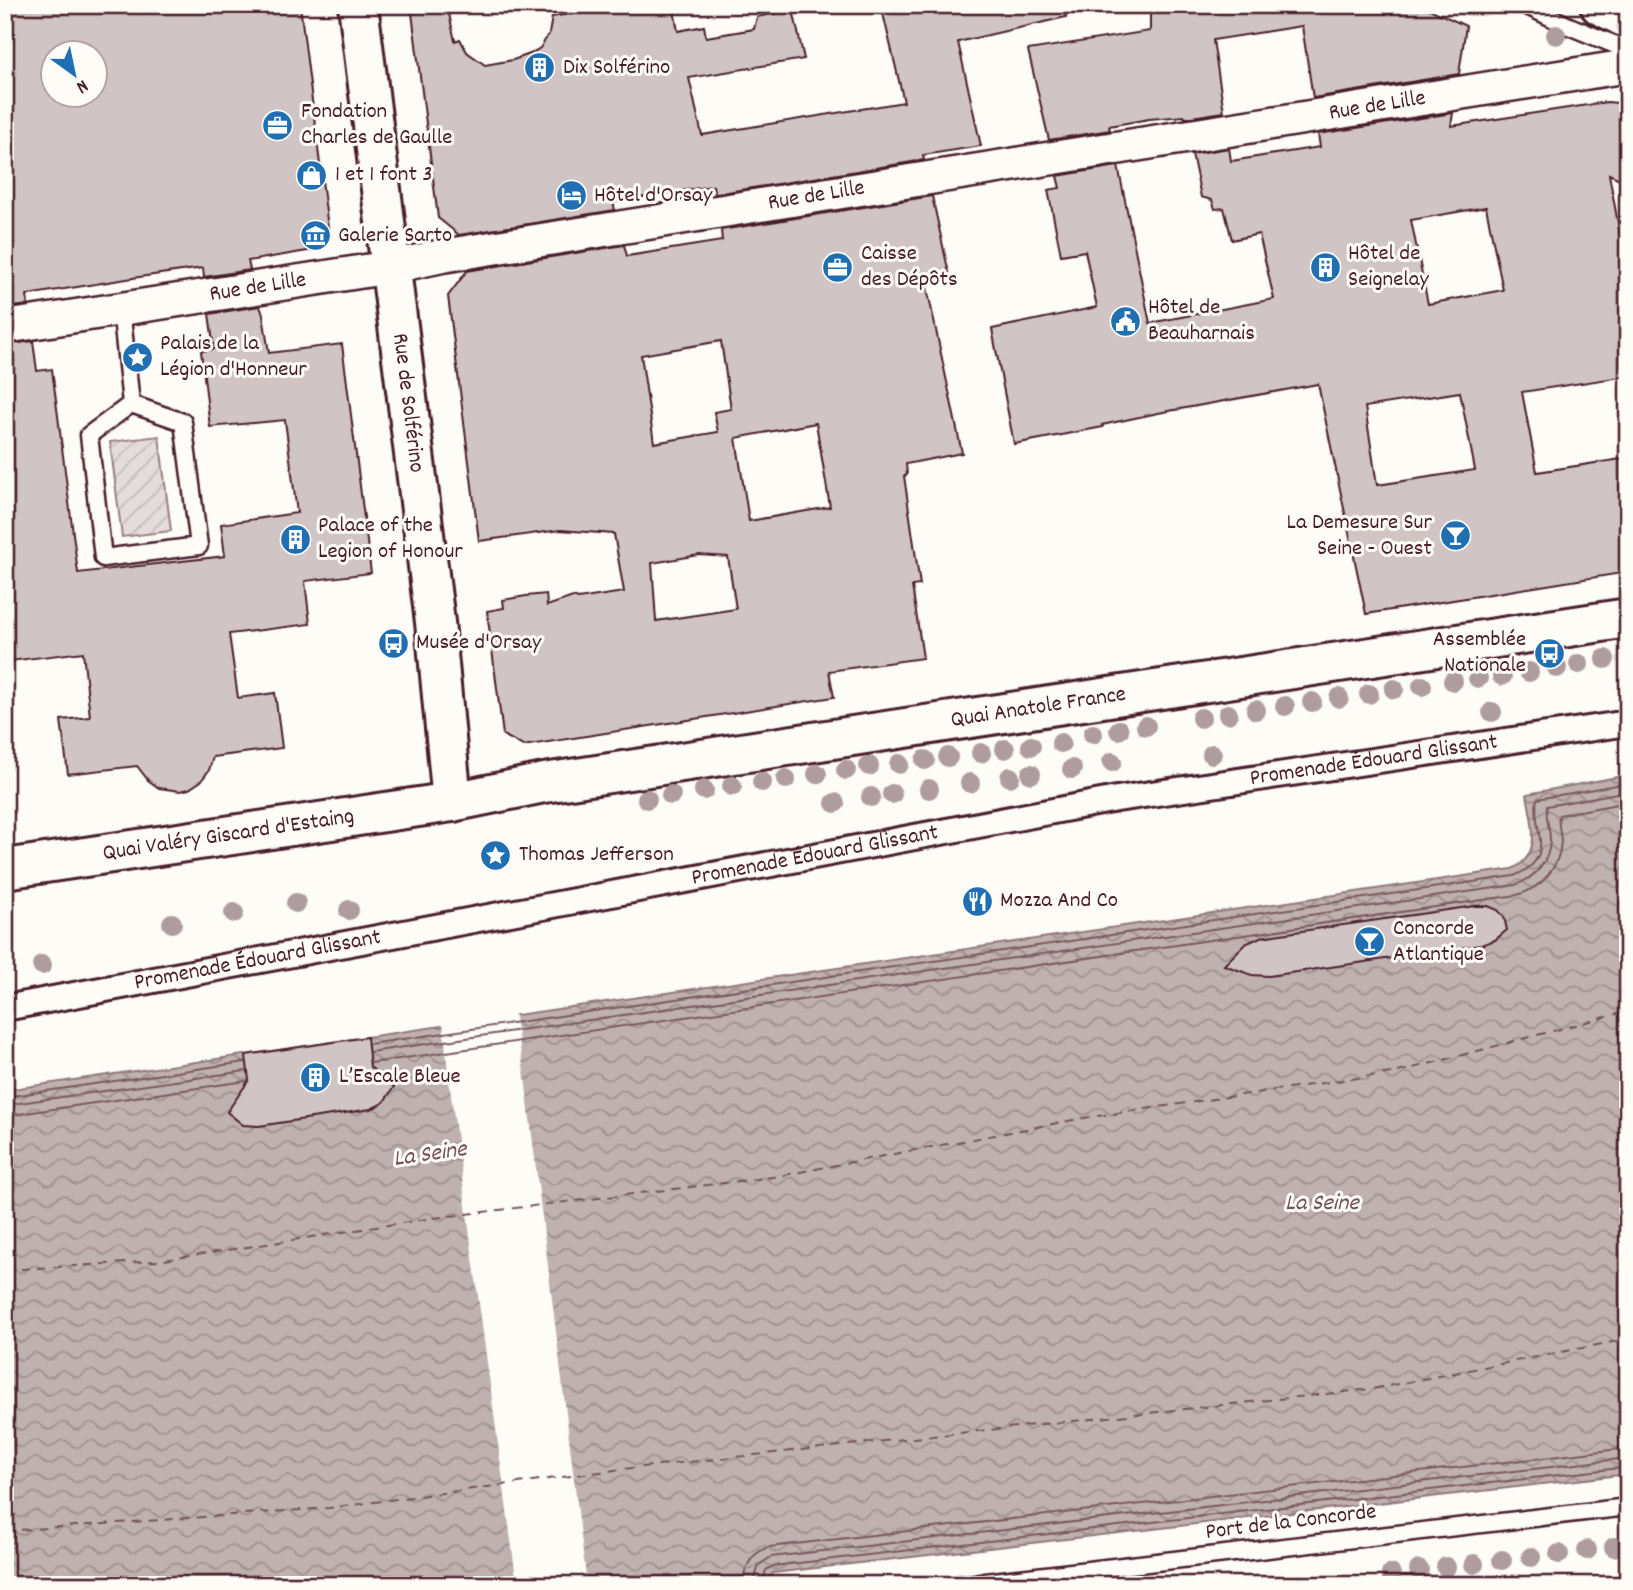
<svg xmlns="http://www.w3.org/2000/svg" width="1633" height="1590" viewBox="0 0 1633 1590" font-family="Dekko,sans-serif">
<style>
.garden{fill:url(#garden-furrows);stroke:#967e82;stroke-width:2}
.water{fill:url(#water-waves);stroke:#91777b;stroke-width:2}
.pier{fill:#fdfcf7}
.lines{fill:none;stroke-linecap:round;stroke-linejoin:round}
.shore{stroke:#795961;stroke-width:2}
.ferry{stroke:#73525a;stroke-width:2;stroke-dasharray:9 7;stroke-linecap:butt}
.building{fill:#d0c5c4;stroke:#4a1f2b;stroke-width:2;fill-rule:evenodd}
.service-casing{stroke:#4a1f2b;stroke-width:21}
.pedestrian-casing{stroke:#4a1f2b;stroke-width:30}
.minor-casing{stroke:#4a1f2b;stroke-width:37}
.tertiary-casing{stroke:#4a1f2b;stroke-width:44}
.primary-casing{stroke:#4a1f2b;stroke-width:44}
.service{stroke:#fdfcf7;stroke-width:16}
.pedestrian{stroke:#fdfcf7;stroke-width:24}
.minor{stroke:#fdfcf7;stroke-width:32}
.tertiary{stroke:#fdfcf7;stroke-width:38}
.primary{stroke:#fdfcf7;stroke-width:38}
.tree{fill:#af9c9f}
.labels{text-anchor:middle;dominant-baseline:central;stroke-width:6;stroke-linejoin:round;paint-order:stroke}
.poi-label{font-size:23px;fill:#4a1f2b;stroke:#fdfcf7;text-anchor:start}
.street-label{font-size:23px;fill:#4a1f2b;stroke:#fdfcf7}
.water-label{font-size:24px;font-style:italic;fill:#73525a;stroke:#fdfcf7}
</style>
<defs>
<pattern id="garden-furrows" width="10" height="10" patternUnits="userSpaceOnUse" patternTransform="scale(1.75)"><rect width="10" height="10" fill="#e3dcda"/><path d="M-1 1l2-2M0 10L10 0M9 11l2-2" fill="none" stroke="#c4bcbb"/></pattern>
<pattern id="water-waves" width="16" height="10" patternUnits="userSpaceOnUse" patternTransform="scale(1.75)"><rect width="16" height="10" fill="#c0b1b1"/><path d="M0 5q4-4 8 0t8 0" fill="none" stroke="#9e8f90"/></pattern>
</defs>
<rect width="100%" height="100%" fill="#fdfcf7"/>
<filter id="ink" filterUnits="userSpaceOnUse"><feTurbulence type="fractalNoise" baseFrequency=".0143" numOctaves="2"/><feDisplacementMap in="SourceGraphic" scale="14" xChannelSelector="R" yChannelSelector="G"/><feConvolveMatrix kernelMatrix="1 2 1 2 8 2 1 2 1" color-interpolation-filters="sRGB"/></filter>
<g filter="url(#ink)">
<polygon class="garden" points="159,436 171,531 122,537 110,442"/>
<path class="water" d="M1628 775V1474L773 1573 768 1585H5V1090L1512 869C1544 855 1531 821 1527 794Z"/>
<polygon class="pier" points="514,1012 525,1078 587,1585 517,1585 448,1073 443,1022"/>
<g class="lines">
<g class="shore">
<path d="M369 1044 1514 876C1559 857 1531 830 1537 799L1628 783"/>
<path d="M370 1052 1515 885C1535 878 1550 862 1550 839 1550 828 1545 817 1547 806L1628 791"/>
<path d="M371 1063 1517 895C1542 888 1559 868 1561 842 1561 833 1557 824 1559 815L1628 802"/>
<polyline points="5,1097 245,1062"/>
<polyline points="5,1105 246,1071"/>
<polyline points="5,1116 246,1081"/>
<path d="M743 1585C744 1567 752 1552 769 1547L1628 1448"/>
<polyline points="753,1585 759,1565 771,1557 1628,1458"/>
<polyline points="762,1585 766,1570 773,1566 1628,1467"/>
</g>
<g class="ferry">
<polyline points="5,1270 158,1261 433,1218 773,1177 1084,1118 1398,1072 1628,1011"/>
<polyline points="5,1531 329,1508 623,1469 1372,1389 1628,1339"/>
</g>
</g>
<g class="building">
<path d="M5 5H300L329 236 319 249 248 261 250 270 204 277 203 268 139 277 27 295 28 305 5 308ZM52 52H94V94H52Z"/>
<polygon points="411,5 447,5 455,41 460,39 467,52 485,65 513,60 530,54 540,48 549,34 552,17 570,14 568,5 673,5 678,31 704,26 706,37 754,29 757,17 793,10 804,59 689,78 702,135 904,102 881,5 1064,5 1066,17 958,42 981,146 923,155 924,160 715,194 713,186 613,202 615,210 459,235 438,218"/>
<polygon points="1150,5 1421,5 1466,26 1459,74 1313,98 1302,26 1213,40 1224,112 1185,118 1184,116 1149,119 1109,126 1110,130 1049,140 1028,50 1150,31"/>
<path d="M1607 102 1628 104V183L1609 174 1622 246 1628 249V376L1522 392 1537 472 1628 458V572L1366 614 1318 384 1158 413 1102 425 1103 427 1014 444 992 329 1097 307 1085 251 1061 255 1048 190 1060 188 1057 176 1118 166 1150 323 1274 299 1259 234 1232 240 1224 208 1215 209 1212 200 1201 197 1192 154 1229 148 1231 161 1320 147 1318 134 1453 113 1451 126ZM1486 207 1503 290 1428 304 1411 220ZM1460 392 1475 470 1377 485 1365 407Z"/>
<path d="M932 196 950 278 926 283 962 453 906 464 907 475 904 476 920 585 912 586 923 658 829 671 834 697 523 746 503 735 487 611 504 608 503 600 526 596 546 594 547 606 573 597 578 599 624 592 614 534 560 530 479 541 448 296 467 271 624 245 627 256 722 241 721 230ZM721 341 731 409 714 412 718 432 654 443 641 355ZM816 423 830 507 749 521 736 438ZM699 555 728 557 736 609 656 621 652 563Z"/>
<polygon points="260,306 263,315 269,353 342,344 371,573 305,581 310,624 229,634 238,698 275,693 282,748 213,757 209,770 201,781 189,789 180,791 159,788 148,780 137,766 68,774 61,720 90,717 83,652 10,661 5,618 5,345 33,341 37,371 52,369 78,573 225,556 221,524 297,513 285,420 210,427 201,351 214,349 209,314"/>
<polygon points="1475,906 1488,906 1498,910 1504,917 1507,930 1495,940 1481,945 1269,976 1252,975 1224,965 1245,944 1261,937"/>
<polygon points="367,1037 370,1067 394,1087 383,1103 371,1109 259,1126 243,1125 227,1112 249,1080 246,1055"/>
</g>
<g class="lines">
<defs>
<g id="service">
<polyline points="1525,5 1569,26 1628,50"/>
<polyline points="121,308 131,404 89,435 103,558 199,546 183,422 131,404"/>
<polyline points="959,1585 1628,1507"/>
</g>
<g id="pedestrian">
<path id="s1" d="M5 1008 1117 799 1628 723"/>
</g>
<g id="minor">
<path id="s2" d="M5 327 391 267 442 256 1628 66"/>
</g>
<g id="tertiary">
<path id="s3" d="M358 5 435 622 452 802"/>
</g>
<g id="primary">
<polyline points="1600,5 1628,19"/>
<path id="s4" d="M5 869 452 802 544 783 1628 618"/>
</g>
</defs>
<use href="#service" class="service-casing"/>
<use href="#pedestrian" class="pedestrian-casing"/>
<use href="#minor" class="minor-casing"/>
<use href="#tertiary" class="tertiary-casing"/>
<use href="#primary" class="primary-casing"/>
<use href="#service" class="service"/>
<use href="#pedestrian" class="pedestrian"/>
<use href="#minor" class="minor"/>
<use href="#tertiary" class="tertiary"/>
<use href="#primary" class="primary"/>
</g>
<g class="tree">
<circle cx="1556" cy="35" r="10"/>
<circle cx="1605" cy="659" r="10"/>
<circle cx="1579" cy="664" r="10"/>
<circle cx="1557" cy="668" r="10"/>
<circle cx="1529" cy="672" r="10"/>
<circle cx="1502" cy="676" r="10"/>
<circle cx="1478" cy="678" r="10"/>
<circle cx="1453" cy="681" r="10"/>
<circle cx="1422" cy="686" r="10"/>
<circle cx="1394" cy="689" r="10"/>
<circle cx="1369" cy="694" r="10"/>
<circle cx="1339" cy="698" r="10"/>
<circle cx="1312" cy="702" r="10"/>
<circle cx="1285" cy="706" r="10"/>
<circle cx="1256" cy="710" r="10"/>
<circle cx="1492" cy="712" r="10"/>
<circle cx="1228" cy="714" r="10"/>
<circle cx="1201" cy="718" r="10"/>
<circle cx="1146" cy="726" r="10"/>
<circle cx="1119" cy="730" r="10"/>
<circle cx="1093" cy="734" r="10"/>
<circle cx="1061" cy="743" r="10"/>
<circle cx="1031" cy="746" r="10"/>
<circle cx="1005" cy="749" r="10"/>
<circle cx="981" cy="753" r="10"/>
<circle cx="1212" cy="754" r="10"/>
<circle cx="948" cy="757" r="10"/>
<circle cx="925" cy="760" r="10"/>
<circle cx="1112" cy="762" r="10"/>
<circle cx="899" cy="764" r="10"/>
<circle cx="869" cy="766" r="10"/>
<circle cx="1072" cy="769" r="10"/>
<circle cx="846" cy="770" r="10"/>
<circle cx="817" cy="774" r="10"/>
<circle cx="1031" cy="774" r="10"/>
<circle cx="1010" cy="777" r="10"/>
<circle cx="786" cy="779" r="10"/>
<circle cx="762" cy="782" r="10"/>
<circle cx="970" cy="783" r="10"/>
<circle cx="732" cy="786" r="10"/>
<circle cx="929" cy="789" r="10"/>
<circle cx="704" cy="790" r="10"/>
<circle cx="892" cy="794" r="10"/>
<circle cx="671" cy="795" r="10"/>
<circle cx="871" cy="797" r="10"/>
<circle cx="647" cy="799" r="10"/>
<circle cx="835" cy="803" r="10"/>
<circle cx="296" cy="903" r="10"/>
<circle cx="349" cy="910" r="10"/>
<circle cx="234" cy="913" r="10"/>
<circle cx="172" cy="923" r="10"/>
<circle cx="42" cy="965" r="10"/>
<circle cx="1614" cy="1547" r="10"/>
<circle cx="1587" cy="1550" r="10"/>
<circle cx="1559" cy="1554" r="10"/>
<circle cx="1531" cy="1557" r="10"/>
<circle cx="1502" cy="1560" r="10"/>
<circle cx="1474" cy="1564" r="10"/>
<circle cx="1446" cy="1567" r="10"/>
<circle cx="1419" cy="1570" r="10"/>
<circle cx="1391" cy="1574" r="10"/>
</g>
</g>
<defs>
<symbol id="building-disc" viewBox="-11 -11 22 22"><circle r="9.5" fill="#1f6fb2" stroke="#fdfcf7"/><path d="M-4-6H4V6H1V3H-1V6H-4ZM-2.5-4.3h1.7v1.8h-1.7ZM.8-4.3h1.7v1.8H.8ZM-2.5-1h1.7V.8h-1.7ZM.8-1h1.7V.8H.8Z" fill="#fff"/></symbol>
<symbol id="office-disc" viewBox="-11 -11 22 22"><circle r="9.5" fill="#1f6fb2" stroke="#fdfcf7"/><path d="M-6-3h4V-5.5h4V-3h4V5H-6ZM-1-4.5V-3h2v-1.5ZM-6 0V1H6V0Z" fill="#fff"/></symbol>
<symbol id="shop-disc" viewBox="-11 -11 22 22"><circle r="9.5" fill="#1f6fb2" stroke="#fdfcf7"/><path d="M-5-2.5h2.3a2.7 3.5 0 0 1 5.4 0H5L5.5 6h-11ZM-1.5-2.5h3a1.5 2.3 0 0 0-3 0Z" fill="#fff"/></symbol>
<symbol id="hotel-disc" viewBox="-11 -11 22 22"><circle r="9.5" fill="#1f6fb2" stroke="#fdfcf7"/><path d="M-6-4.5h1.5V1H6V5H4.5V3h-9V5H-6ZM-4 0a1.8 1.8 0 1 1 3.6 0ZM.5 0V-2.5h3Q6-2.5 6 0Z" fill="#fff"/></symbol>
<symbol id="museum-disc" viewBox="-11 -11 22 22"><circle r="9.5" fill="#1f6fb2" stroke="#fdfcf7"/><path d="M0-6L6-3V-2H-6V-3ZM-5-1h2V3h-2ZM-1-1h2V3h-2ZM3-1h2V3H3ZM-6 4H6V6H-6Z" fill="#fff"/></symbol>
<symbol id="civic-disc" viewBox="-11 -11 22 22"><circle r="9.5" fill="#1f6fb2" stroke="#fdfcf7"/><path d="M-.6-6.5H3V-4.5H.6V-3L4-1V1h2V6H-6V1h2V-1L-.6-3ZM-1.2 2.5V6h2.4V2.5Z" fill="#fff"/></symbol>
<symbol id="sight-disc" viewBox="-11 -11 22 22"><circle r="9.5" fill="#1f6fb2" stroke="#fdfcf7"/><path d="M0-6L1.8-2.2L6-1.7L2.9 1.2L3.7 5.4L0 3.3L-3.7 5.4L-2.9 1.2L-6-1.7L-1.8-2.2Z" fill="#fff"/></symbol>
<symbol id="bar-disc" viewBox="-11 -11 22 22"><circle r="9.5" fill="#1f6fb2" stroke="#fdfcf7"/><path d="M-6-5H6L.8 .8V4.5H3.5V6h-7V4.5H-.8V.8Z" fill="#fff"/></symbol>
<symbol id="bus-disc" viewBox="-11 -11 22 22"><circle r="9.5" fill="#1f6fb2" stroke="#fdfcf7"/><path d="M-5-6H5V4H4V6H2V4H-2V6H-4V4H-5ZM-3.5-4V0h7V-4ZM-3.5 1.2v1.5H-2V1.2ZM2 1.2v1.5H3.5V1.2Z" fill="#fff"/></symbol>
<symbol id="restaurant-disc" viewBox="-11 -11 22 22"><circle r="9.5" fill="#1f6fb2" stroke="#fdfcf7"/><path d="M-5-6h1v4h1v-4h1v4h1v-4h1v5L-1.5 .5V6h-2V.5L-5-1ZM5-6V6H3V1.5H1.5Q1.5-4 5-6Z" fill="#fff"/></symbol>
</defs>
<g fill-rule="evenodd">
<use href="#building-disc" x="522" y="50" width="35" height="35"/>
<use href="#office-disc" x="260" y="108" width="35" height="35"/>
<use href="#shop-disc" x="294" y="158" width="35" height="35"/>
<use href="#hotel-disc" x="554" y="178" width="35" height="35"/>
<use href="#museum-disc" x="298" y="218" width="35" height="35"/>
<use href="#office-disc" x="820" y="250" width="35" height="35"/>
<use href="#building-disc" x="1308" y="250" width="35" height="35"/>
<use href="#civic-disc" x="1108" y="304" width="35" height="35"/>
<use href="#sight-disc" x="120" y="340" width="35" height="35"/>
<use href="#bar-disc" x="1438" y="518" width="35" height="35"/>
<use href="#building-disc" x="278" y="522" width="35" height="35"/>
<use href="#bus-disc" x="376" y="626" width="35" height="35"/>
<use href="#bus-disc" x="1532" y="636" width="35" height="35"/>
<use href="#sight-disc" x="478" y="838" width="35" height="35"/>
<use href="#restaurant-disc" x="960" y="884" width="35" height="35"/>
<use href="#bar-disc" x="1352" y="924" width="35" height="35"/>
<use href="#building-disc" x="298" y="1060" width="35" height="35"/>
</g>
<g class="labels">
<g class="poi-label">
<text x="563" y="68">Dix Solférino</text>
<text x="301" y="112">Fondation<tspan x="301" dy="26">Charles de Gaulle</tspan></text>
<text x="335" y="175">1 et 1 font 3</text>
<text x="594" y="196">Hôtel d'Orsay</text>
<text x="338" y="236">Galerie Sarto</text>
<text x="861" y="254">Caisse<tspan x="861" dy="26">des Dépôts</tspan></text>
<text x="1348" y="254">Hôtel de<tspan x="1348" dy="26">Seignelay</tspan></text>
<text x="1148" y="308">Hôtel de<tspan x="1148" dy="26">Beauharnais</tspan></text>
<text x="160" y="344">Palais de la<tspan x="160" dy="26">Légion d'Honneur</tspan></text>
<text x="1432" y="523" text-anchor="end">La Demesure Sur<tspan x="1432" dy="26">Seine - Ouest</tspan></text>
<text x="318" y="526">Palace of the<tspan x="318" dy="26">Legion of Honour</tspan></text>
<text x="1526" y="640" text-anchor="end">Assemblée<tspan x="1526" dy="26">Nationale</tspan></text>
<text x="416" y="643">Musée d'Orsay</text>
<text x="519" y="855">Thomas Jefferson</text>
<text x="1000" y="901">Mozza And Co</text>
<text x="1393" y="929">Concorde<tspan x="1393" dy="26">Atlantique</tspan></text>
<text x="339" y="1077">L’Escale Bleue</text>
</g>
<g class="street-label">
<text stroke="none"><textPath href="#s2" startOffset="1390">Rue de Lille</textPath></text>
<text stroke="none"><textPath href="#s2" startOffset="822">Rue de Lille</textPath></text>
<text stroke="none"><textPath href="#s2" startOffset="256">Rue de Lille</textPath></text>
<text stroke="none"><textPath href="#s3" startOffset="401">Rue de Solférino</textPath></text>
<text stroke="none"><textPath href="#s4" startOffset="1046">Quai Anatole France</textPath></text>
<text stroke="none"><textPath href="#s1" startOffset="1391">Promenade Édouard Glissant</textPath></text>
<text stroke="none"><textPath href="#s4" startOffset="226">Quai Valéry Giscard d'Estaing</textPath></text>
<text stroke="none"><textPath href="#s1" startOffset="824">Promenade Édouard Glissant</textPath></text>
<text stroke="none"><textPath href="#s1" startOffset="257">Promenade Édouard Glissant</textPath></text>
<text transform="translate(1291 1523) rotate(-7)">Port de la Concorde</text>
</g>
<g class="water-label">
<text transform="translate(430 1155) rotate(-8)">La Seine</text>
<text x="1322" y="1204">La Seine</text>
</g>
</g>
<rect width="1633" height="1590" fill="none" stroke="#fdfcf7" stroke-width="28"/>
<rect x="14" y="14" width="1605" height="1562" fill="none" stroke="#4a1f2b" stroke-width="2.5" filter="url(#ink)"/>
<g transform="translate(74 74) rotate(147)"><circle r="33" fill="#fdfcf7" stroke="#b5a4a5" stroke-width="2"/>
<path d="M0-5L12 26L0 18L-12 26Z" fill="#1f6fb2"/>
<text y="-10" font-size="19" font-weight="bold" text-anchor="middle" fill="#4a1f2b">N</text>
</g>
</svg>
